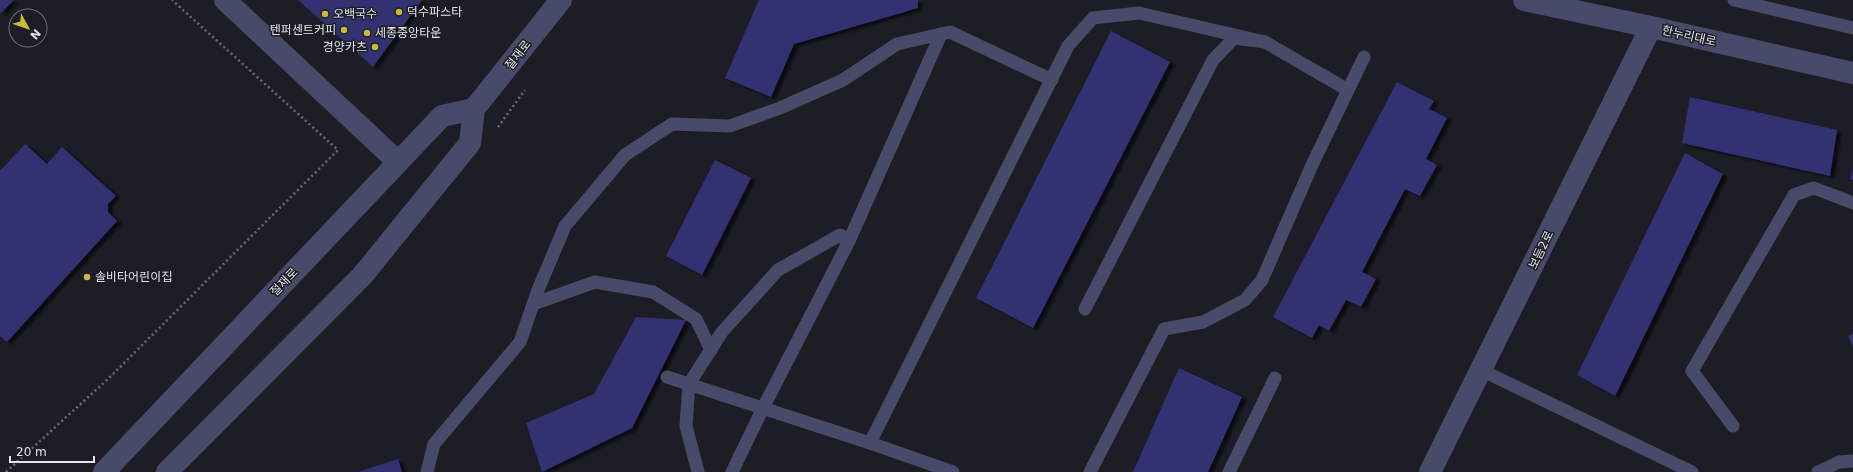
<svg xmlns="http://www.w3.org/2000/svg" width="1853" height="472" viewBox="0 0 1853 472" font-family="'DejaVu Sans','Noto Sans KR',sans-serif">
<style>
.building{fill:#333173;filter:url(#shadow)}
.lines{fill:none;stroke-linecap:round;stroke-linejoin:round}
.path{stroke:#6c6d74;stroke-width:2.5;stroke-dasharray:2 3;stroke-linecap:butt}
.service{stroke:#474a68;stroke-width:13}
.tertiary{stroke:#474a68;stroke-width:22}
.poi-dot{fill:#cdb938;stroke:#1c1d25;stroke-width:1.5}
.labels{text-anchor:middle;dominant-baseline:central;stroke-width:3;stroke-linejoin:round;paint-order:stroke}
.poi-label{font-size:12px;fill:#e4e5ea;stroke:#1c1d25;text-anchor:start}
.street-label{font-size:12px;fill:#e4e5ea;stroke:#1c1d25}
</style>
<defs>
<filter id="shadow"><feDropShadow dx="4.5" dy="2.5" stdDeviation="1" flood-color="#0009"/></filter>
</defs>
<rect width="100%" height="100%" fill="#1c1d25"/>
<g class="building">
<polygon points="0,0 14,0 0,14"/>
<polygon points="298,0 422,0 373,67"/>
<polygon points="759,0 918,0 918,8 794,44 771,97 725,78"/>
<polygon points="1111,31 1170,62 1033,328 976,298"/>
<polygon points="1397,82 1434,101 1429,109 1447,118 1426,159 1437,165 1420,196 1405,189 1362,272 1376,279 1361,307 1346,300 1329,331 1319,325 1312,338 1273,317"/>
<polygon points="1690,97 1837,130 1830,176 1682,143"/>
<polygon points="25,144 47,164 62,147 116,196 108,204 108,212 117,221 7,342 0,336 0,171"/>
<polygon points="1685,153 1723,174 1615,396 1577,375"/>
<polygon points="715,160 751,178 702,275 666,256"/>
<polygon points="1853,170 1853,180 1850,179"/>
<polygon points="636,317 686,320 632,428 542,472 526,423 594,394"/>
<polygon points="1853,334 1853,348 1848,336"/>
<polygon points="1179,368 1242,397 1208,472 1133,472"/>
<polygon points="398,459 402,472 358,472"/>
</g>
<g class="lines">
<g class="path">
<polyline points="498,127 525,90"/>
<polyline points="6,472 108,379 338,150 172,0"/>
</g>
<g class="service">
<polyline points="1734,0 1853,28"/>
<polyline points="533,304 595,282 653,292 696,319 711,350"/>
<polyline points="1085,309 1213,60 1234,38 1265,42 1348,90"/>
<polyline points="1481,370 1692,472"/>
<polyline points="667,377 870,443 953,472"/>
<polyline points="1733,426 1692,371 1794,195 1814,188 1853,203"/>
<polyline points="870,443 1068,46 1093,18 1139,13 1265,42"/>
<polyline points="427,472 434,444 520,342 538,290 565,226 625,155 672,124 730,126 780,108 843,80 897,44 950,32 1052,80"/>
<polyline points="698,472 686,426 689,384 722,332 778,270 840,235 849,241"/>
<polyline points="732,472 763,408 849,241 941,34"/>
<polyline points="1090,472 1164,329 1203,322 1245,300 1262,280 1312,165 1364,57"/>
<polyline points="1229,472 1275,378"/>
<polyline points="1818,472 1839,462 1853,461"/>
</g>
<g class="tertiary">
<polyline points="225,0 398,162"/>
<polyline points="1524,0 1651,27 1853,73"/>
<polyline points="104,472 442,116 474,109"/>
<polyline points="167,472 362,276 470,143 474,109 561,0"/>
<polyline points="1430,472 1651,27"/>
</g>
</g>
<g class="poi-dot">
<circle cx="399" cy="12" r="4"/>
<circle cx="325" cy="14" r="4"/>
<circle cx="344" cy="30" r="4"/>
<circle cx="367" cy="33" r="4"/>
<circle cx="375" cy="47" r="4"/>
<circle cx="87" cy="277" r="4"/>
</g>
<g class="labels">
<g class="poi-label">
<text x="407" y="12">덕수파스타</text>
<text x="333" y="14">오백국수</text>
<text x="336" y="30" text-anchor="end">텐퍼센트커피</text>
<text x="375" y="33">세종중앙타운</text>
<text x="367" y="47" text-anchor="end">경양카츠</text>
<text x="95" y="277">솔비타어린이집</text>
</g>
<g class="street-label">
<text transform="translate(1689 36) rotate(13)">한누리대로</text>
<text transform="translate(518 55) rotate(-52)">절재로</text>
<text transform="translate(1541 250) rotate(-64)">보듬2로</text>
<text transform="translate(284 282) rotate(-46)">절재로</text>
</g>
</g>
<g transform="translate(28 28) rotate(130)"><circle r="19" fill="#1c1d25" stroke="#6c6d74"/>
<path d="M0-3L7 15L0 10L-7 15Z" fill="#cdb938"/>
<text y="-6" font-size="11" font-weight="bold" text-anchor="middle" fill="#e4e5ea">N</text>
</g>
<path d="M10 456v6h84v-6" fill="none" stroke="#e4e5ea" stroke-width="2"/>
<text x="16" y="456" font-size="12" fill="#e4e5ea" stroke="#1c1d25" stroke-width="3" paint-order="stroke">20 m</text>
</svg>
